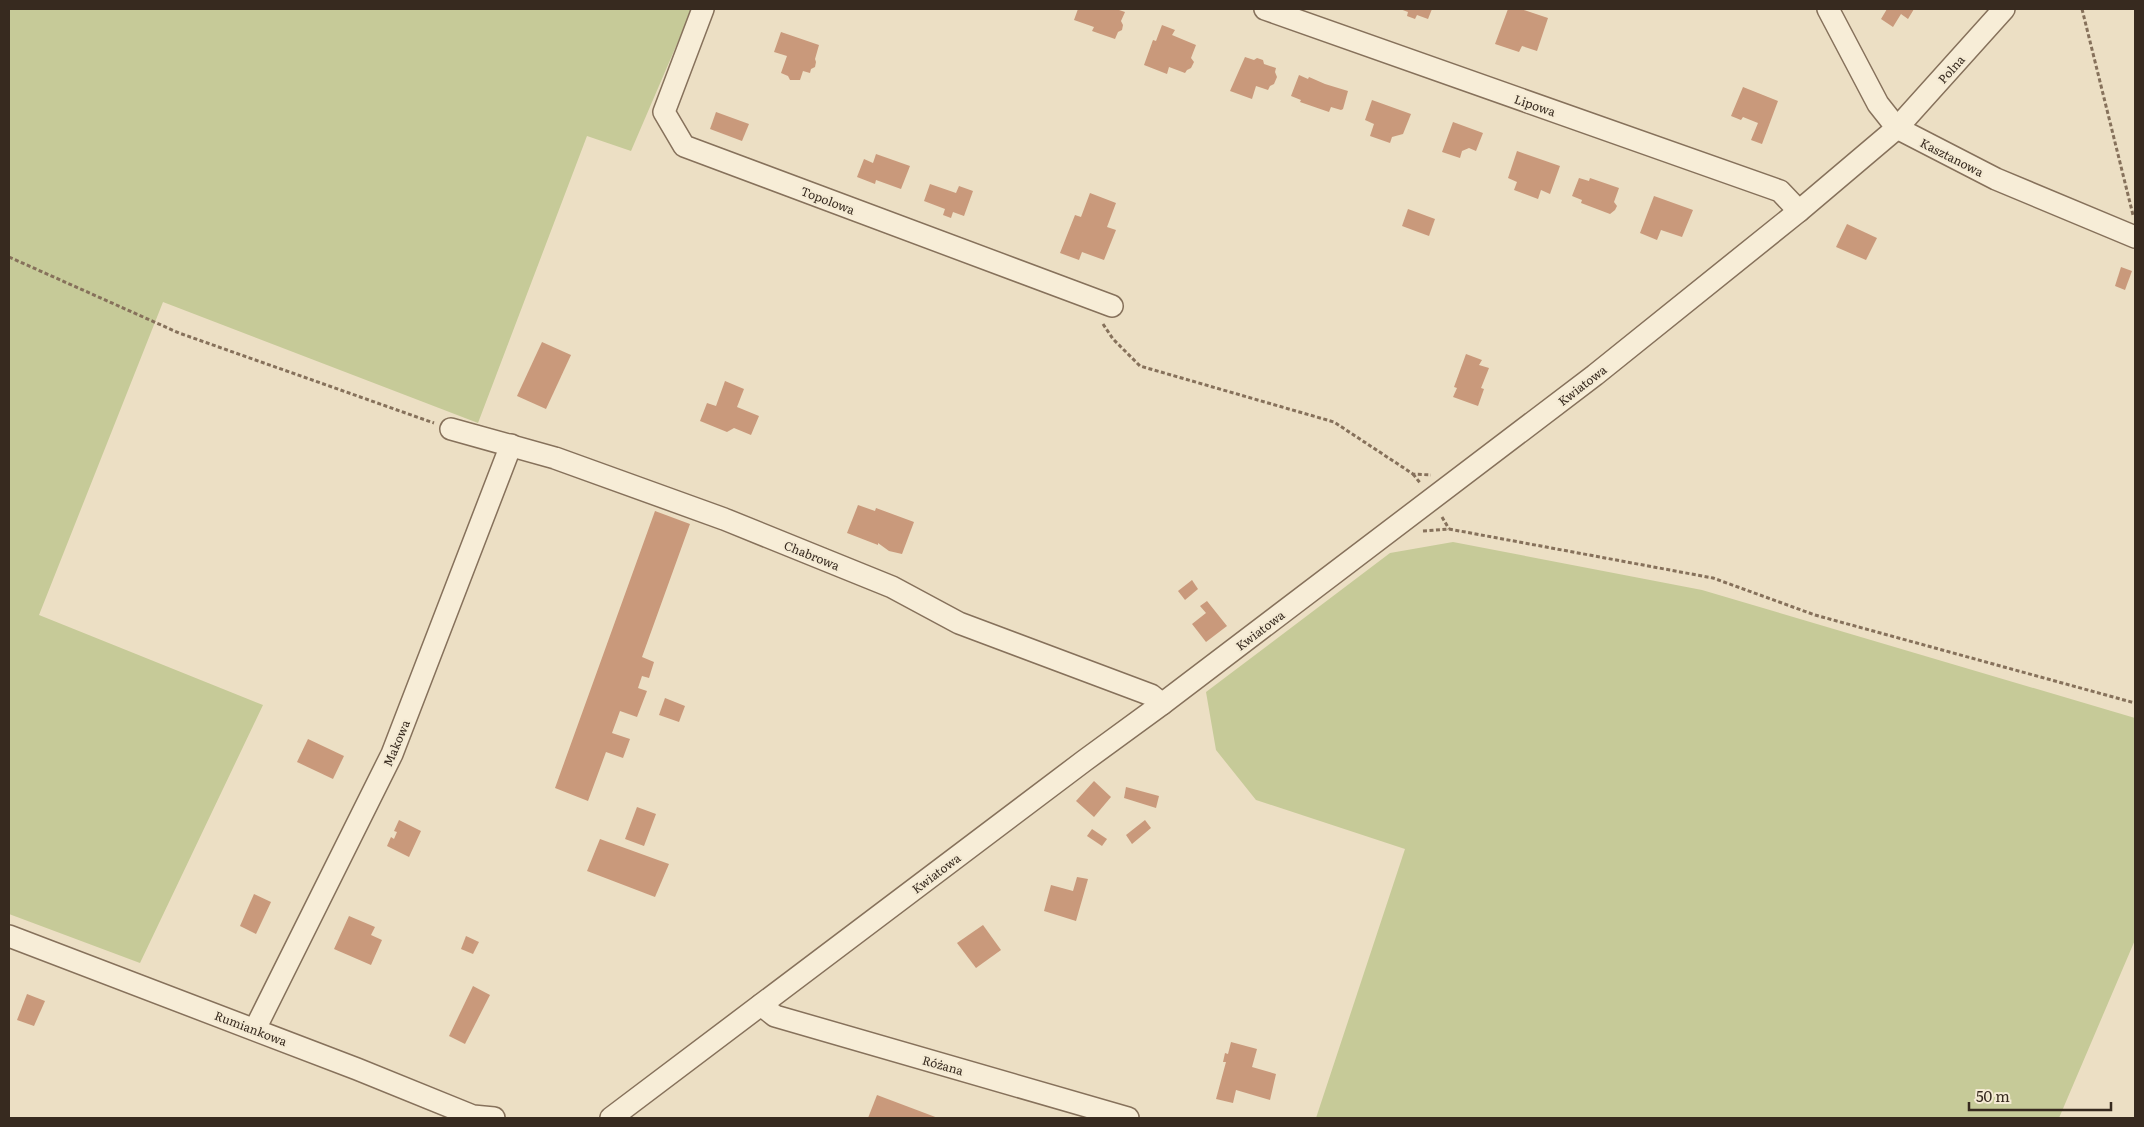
<svg xmlns="http://www.w3.org/2000/svg" width="2144" height="1127" viewBox="0 0 2144 1127" font-family="Literata,serif">
<style>
.green{fill:#c6ca98}
.building{fill:#c9997b}
.lines{fill:none;stroke-linecap:round;stroke-linejoin:round}
.minor-casing{stroke:#86715b;stroke-width:24}
.path{stroke:#86715b;stroke-width:3;stroke-dasharray:4 2.5;stroke-linecap:butt}
.minor{stroke:#f7edd7;stroke-width:21}
.labels{text-anchor:middle;dominant-baseline:central;stroke-width:4.5;stroke-linejoin:round;paint-order:stroke}
.street-label{font-size:12px;fill:#372a1f;stroke:#f4ead3}
</style>
<rect width="100%" height="100%" fill="#ecdfc4"/>
<g class="green">
<polygon points="9,9 692,9 631,151 587,136 478,423 163,302 39,615 263,705 140,963 9,914"/>
<polygon points="1453,542 1702,590 2135,718 2135,940 2059,1118 1316,1118 1405,849 1256,800 1216,750 1206,692 1390,553"/>
</g>
<g class="building">
<polygon points="1078,9 1116,9 1125,12 1121,21 1123,25 1122,30 1118,32 1115,39 1092,31 1094,27 1074,20"/>
<polygon points="1400,9 1432,9 1428,19 1417,15 1415,19 1407,16 1408,12"/>
<polygon points="1508,9 1521,9 1548,18 1537,51 1522,46 1519,52 1495,44"/>
<polygon points="1887,9 1914,9 1908,19 1901,14 1893,27 1881,19"/>
<polygon points="1162,25 1175,30 1172,35 1196,45 1191,58 1194,62 1191,68 1187,70 1185,73 1169,67 1167,74 1144,65 1153,40 1156,41"/>
<polygon points="781,32 819,45 815,59 816,62 815,67 811,69 810,73 803,71 800,80 790,80 788,76 781,73 787,56 774,52"/>
<polygon points="1245,57 1254,60 1257,58 1263,60 1264,64 1276,68 1275,72 1277,77 1274,84 1270,86 1268,90 1256,86 1252,99 1230,91"/>
<polygon points="1299,75 1308,79 1309,77 1325,84 1348,91 1343,109 1341,110 1331,107 1329,112 1300,102 1301,100 1291,96"/>
<polygon points="1743,87 1778,101 1762,144 1751,140 1758,123 1743,117 1741,120 1731,116"/>
<polygon points="1372,100 1411,114 1403,134 1392,137 1390,143 1370,136 1374,124 1365,120"/>
<polygon points="716,112 749,124 742,141 710,129"/>
<polygon points="1453,122 1483,133 1476,151 1469,148 1462,151 1460,158 1442,152"/>
<polygon points="1517,151 1560,166 1550,194 1541,190 1538,199 1514,190 1517,182 1508,178"/>
<polygon points="876,154 910,166 901,189 876,180 875,184 857,177 864,159 873,163"/>
<polygon points="1579,178 1589,181 1590,178 1619,188 1614,202 1617,206 1615,210 1610,214 1581,203 1582,200 1572,196"/>
<polygon points="930,184 956,193 959,186 973,191 964,216 953,212 951,218 943,215 945,209 924,201"/>
<polygon points="1090,193 1116,203 1107,227 1116,230 1104,260 1082,252 1079,260 1060,253 1075,215 1081,217"/>
<polygon points="1654,196 1693,210 1682,237 1661,230 1657,240 1640,233"/>
<polygon points="1408,209 1435,219 1429,236 1402,226"/>
<polygon points="1847,224 1877,238 1866,260 1836,247"/>
<polygon points="2121,267 2132,271 2125,290 2115,286"/>
<polygon points="542,342 571,355 546,409 517,396"/>
<polygon points="1466,354 1482,360 1479,365 1489,368 1481,388 1484,389 1478,406 1453,397 1457,388 1454,387"/>
<polygon points="725,381 744,389 737,407 759,416 751,435 734,428 727,432 700,421 707,403 716,406"/>
<polygon points="858,505 875,511 876,508 914,522 902,554 889,551 878,543 878,545 847,533"/>
<polygon points="655,511 690,524 642,657 654,662 649,678 642,676 638,688 647,691 637,717 620,711 612,733 630,739 623,758 606,752 588,801 555,788"/>
<polygon points="1192,580 1198,589 1185,600 1178,591"/>
<polygon points="1207,601 1227,626 1206,642 1192,624 1206,613 1200,606"/>
<polygon points="665,698 685,706 679,722 659,715"/>
<polygon points="308,739 344,756 333,779 297,762"/>
<polygon points="1094,781 1111,797 1094,817 1076,801"/>
<polygon points="1126,787 1159,796 1156,808 1124,798"/>
<polygon points="637,807 656,814 644,846 625,839"/>
<polygon points="399,820 421,831 409,857 387,846 391,837 394,839 397,832 394,831"/>
<polygon points="1145,820 1151,828 1132,844 1126,835"/>
<polygon points="1092,829 1107,839 1102,846 1087,836"/>
<polygon points="600,839 669,864 655,897 587,871"/>
<polygon points="1077,877 1088,879 1076,921 1044,911 1051,885 1073,891"/>
<polygon points="254,894 271,902 256,934 240,926"/>
<polygon points="349,916 375,927 371,935 382,940 371,965 334,949"/>
<polygon points="983,925 1001,950 976,968 957,943"/>
<polygon points="466,936 479,942 473,954 461,949"/>
<polygon points="473,986 490,995 465,1044 449,1036"/>
<polygon points="27,994 45,1001 34,1026 17,1020"/>
<polygon points="1231,1042 1257,1049 1252,1067 1276,1074 1270,1100 1236,1090 1233,1103 1216,1099 1226,1062 1223,1062 1225,1053 1228,1054"/>
<polygon points="877,1095 938,1118 868,1118"/>
</g>
<g class="lines">
<defs>
<g id="minor">
<polyline points="703,9 664,112 684,146 1112,306"/>
<polyline points="1265,9 1780,191 1799,211"/>
<polyline points="1828,9 1878,104 1897,128 1996,179 2135,237"/>
<polyline points="451,429 555,458 724,519 892,587 959,623 1151,695 1162,704"/>
<polyline points="9,936 357,1069 473,1116 494,1118"/>
<polyline points="761,1005 775,1016 1128,1118"/>
<polyline points="255,1029 392,754 511,445"/>
<polyline points="611,1118 1084,761 1162,704 1595,375 1799,211 1897,128 2004,9"/>
</g>
</defs>
<use href="#minor" class="minor-casing"/>
<g class="path">
<polyline points="2082,9 2133,215"/>
<polyline points="9,257 179,333 434,423"/>
<polyline points="1103,324 1113,339 1140,366 1334,422 1413,474 1431,475"/>
<polyline points="1413,474 1421,484"/>
<polyline points="1442,517 1449,529"/>
<polyline points="1423,531 1449,529 1713,578 1815,615 2135,703"/>
</g>
<use href="#minor" class="minor"/>
</g>
<g class="labels">
<g class="street-label">
<text transform="translate(1951 69) rotate(-48)">Polna</text>
<text transform="translate(1535 105) rotate(19)">Lipowa</text>
<text transform="translate(1952 157) rotate(27)">Kasztanowa</text>
<text transform="translate(828 200) rotate(21)">Topolowa</text>
<text transform="translate(1582 385) rotate(-38)">Kwiatowa</text>
<text transform="translate(812 555) rotate(22)">Chabrowa</text>
<text transform="translate(1260 630) rotate(-37)">Kwiatowa</text>
<text transform="translate(396 743) rotate(-67)">Makowa</text>
<text transform="translate(936 873) rotate(-37)">Kwiatowa</text>
<text transform="translate(251 1028) rotate(21)">Rumiankowa</text>
<text transform="translate(943 1065) rotate(16)">Różana</text>
</g>
</g>
<rect width="2144" height="1127" fill="none" stroke="#372a1f" stroke-width="20"/>
<path d="M1969 1102v8h142v-8" fill="none" stroke="#372a1f" stroke-width="2.5"/>
<text x="1976" y="1102" font-size="15" fill="#372a1f" stroke="#f4ead3" stroke-width="4" paint-order="stroke">50 m</text>
</svg>
